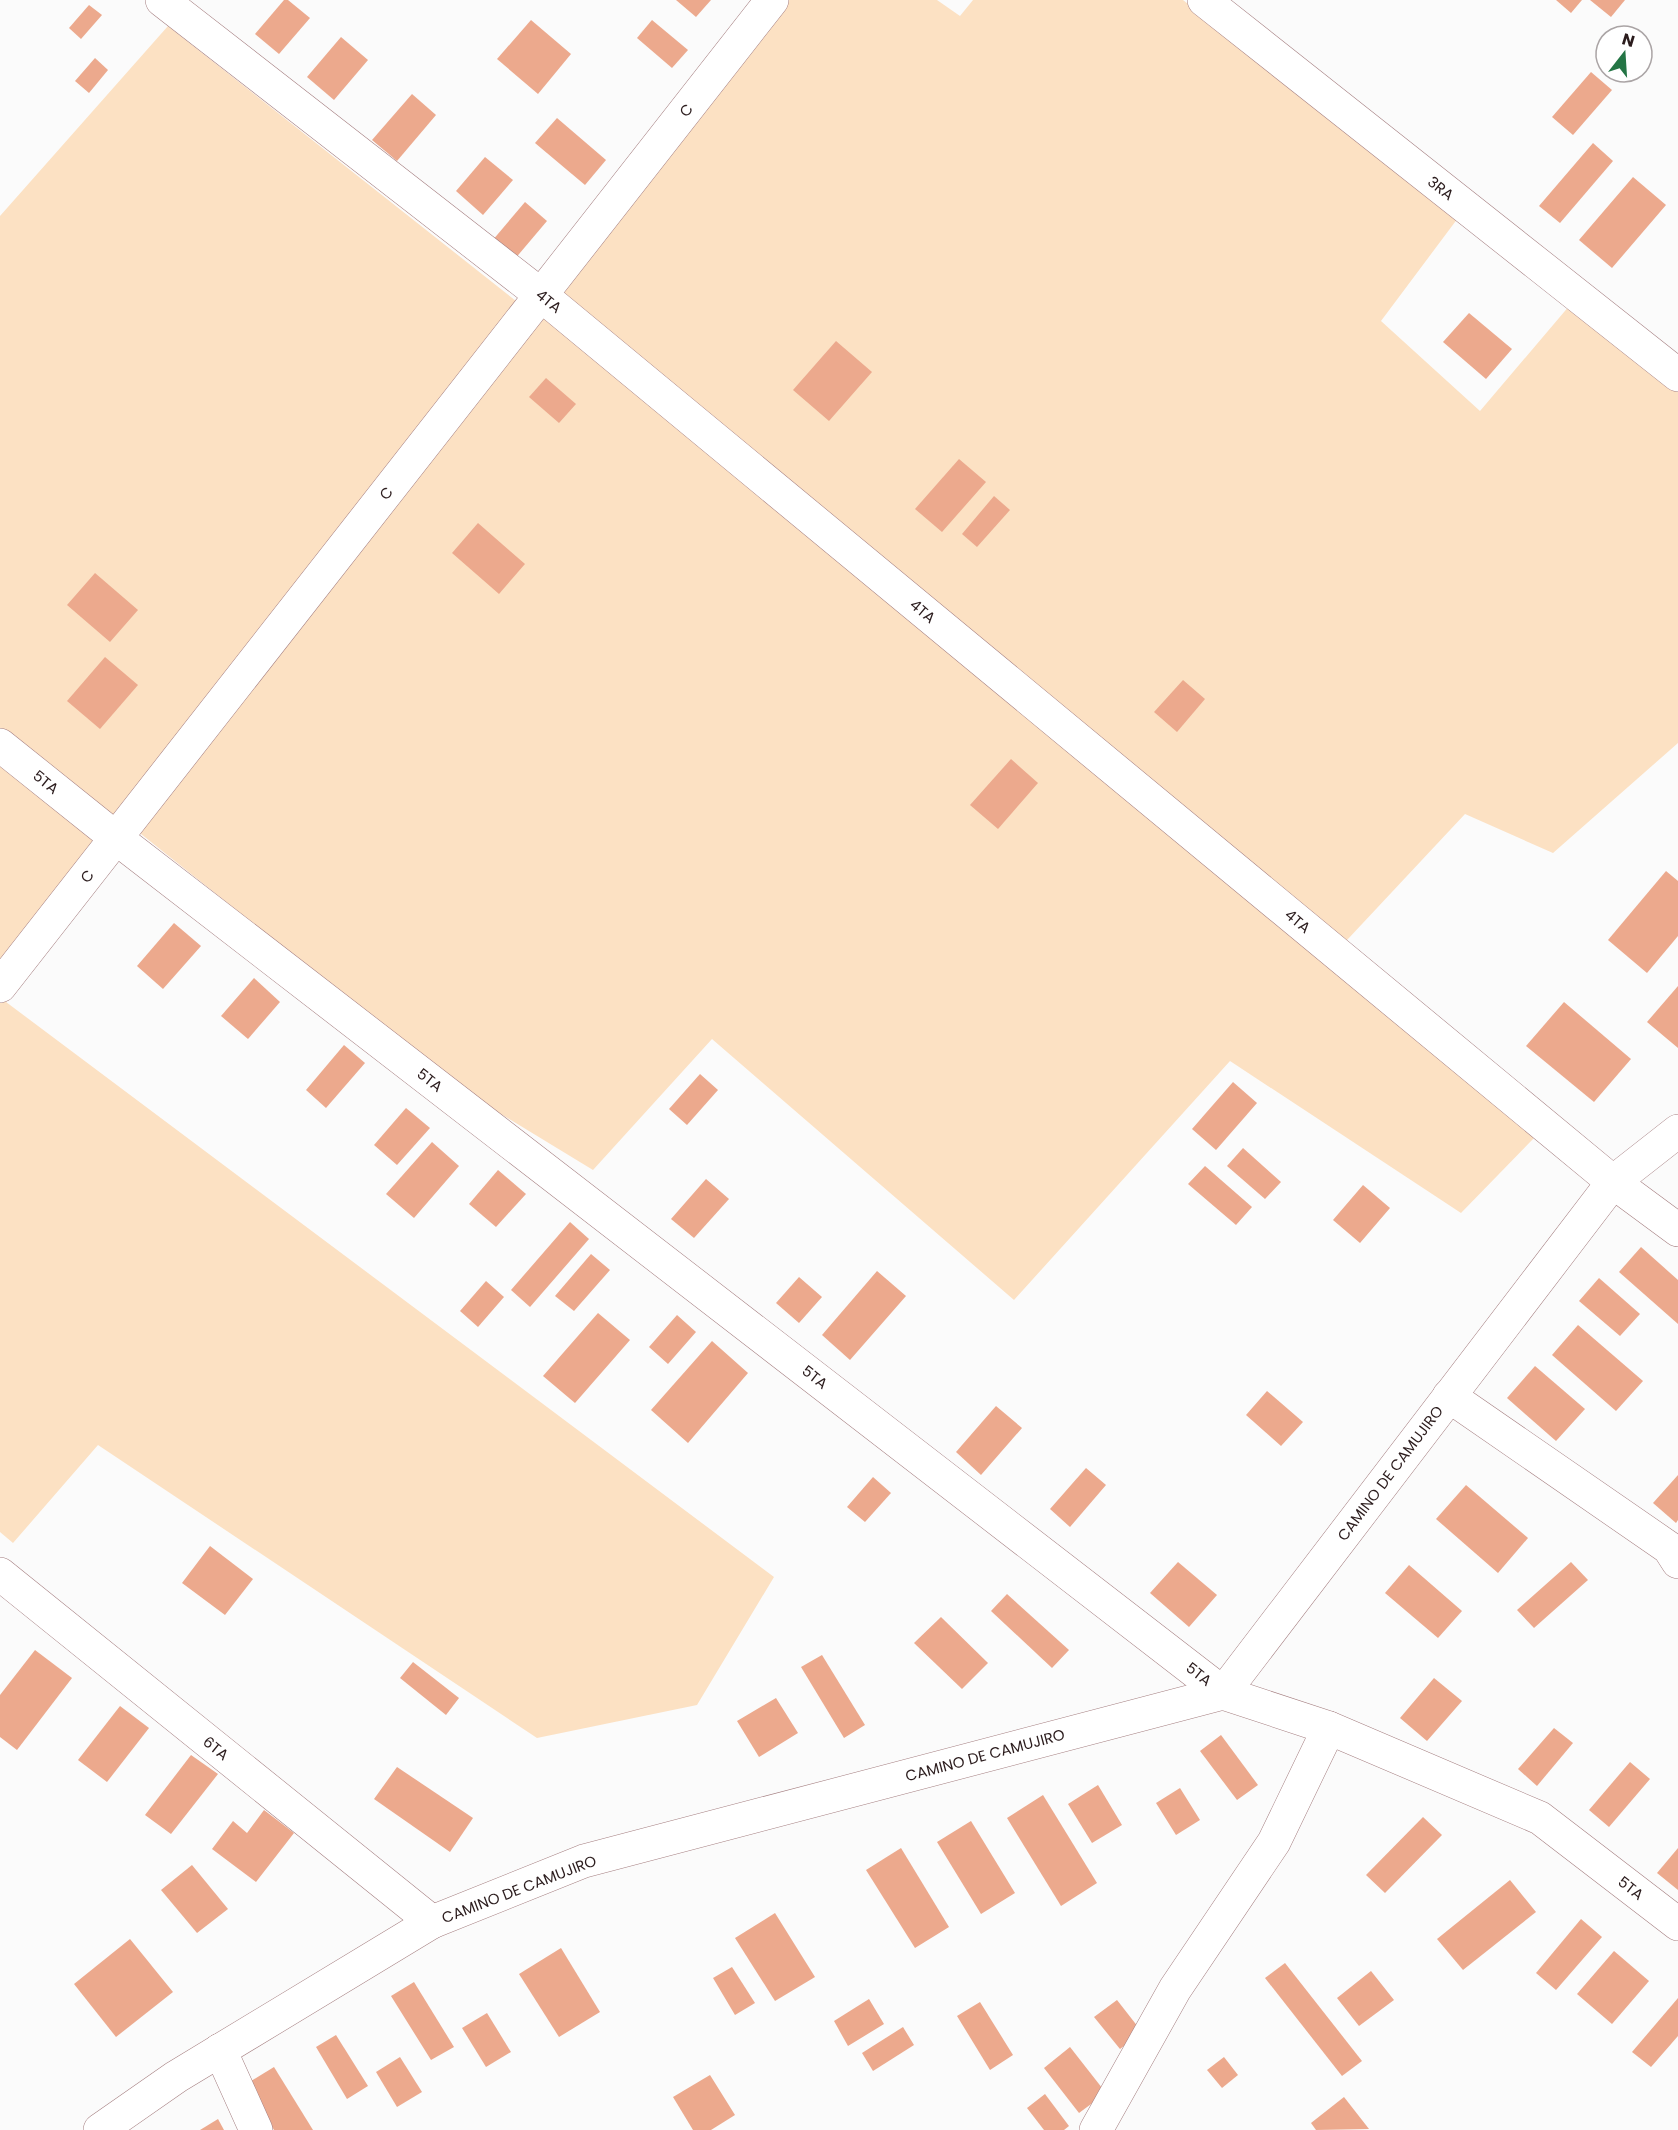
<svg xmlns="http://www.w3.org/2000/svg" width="1678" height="2130" viewBox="0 0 1678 2130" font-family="Poppins,sans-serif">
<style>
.green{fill:#fce1c3}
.building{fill:#eca98d}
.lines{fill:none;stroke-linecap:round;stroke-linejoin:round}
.minor-casing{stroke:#a57f81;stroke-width:34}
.minor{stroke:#fff;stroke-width:33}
.labels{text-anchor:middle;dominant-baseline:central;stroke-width:4.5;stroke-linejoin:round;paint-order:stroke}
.street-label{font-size:15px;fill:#2b1c1d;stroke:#fff}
</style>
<rect width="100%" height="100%" fill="#fbfbfb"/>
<polygon class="green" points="785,0 937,0 960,16 973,0 1183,0 1458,218 1381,321 1480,411 1570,305 1678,391 1678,743 1553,853 1465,814 1333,955 1534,1138 1461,1213 1230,1061 1014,1300 712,1039 593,1170 463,1091 131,826 6,1002 774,1577 697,1705 537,1738 98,1445 13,1543 0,1532 0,216 168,26 535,316"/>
<g class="building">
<polygon points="284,0 288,0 310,18 279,54 255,34"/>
<polygon points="676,0 711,0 696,17"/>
<polygon points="1556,0 1582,0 1571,13"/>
<polygon points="1590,0 1625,0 1611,17"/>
<polygon points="89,5 102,15 81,39 69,28"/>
<polygon points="531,20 571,54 538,94 497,59"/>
<polygon points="652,20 688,50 672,68 637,38"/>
<polygon points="341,37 368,60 334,100 307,77"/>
<polygon points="95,58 108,70 89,93 75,81"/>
<polygon points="1591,72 1612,90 1573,135 1552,117"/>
<polygon points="412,94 436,115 397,161 372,140"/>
<polygon points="557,118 606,160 585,185 535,143"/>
<polygon points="1593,143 1613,161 1560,223 1539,206"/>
<polygon points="485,157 513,180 483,215 456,191"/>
<polygon points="1633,177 1666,205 1612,268 1579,240"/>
<polygon points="525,202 547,221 514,260 492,241"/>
<polygon points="1469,313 1512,349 1486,379 1443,342"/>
<polygon points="836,341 872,372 829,421 793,390"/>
<polygon points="546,378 576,404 559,423 529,397"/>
<polygon points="959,459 986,482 942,532 915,509"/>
<polygon points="994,496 1010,510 977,547 962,534"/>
<polygon points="478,523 525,564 499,594 452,553"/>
<polygon points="95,573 138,610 110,642 67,605"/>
<polygon points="105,657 138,685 100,729 67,701"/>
<polygon points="1183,680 1205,699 1177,732 1154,712"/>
<polygon points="1011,759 1038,783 998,829 970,805"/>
<polygon points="1666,871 1678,881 1678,936 1647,973 1608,940"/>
<polygon points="174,923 201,946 163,989 137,966"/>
<polygon points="254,978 280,1002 248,1039 221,1016"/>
<polygon points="1678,986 1678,1048 1647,1022"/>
<polygon points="1564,1002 1631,1059 1594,1102 1526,1046"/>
<polygon points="344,1045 365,1063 326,1108 306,1090"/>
<polygon points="700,1074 718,1090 687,1125 669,1109"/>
<polygon points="1233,1082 1257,1103 1216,1150 1192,1129"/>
<polygon points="406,1108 430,1128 397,1165 374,1145"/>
<polygon points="432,1142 459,1166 414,1218 386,1194"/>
<polygon points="1243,1148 1281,1182 1265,1199 1227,1166"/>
<polygon points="1205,1166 1252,1207 1236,1225 1188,1184"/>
<polygon points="498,1170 526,1194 496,1227 469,1204"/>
<polygon points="706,1179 729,1199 694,1238 671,1219"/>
<polygon points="1363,1185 1390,1208 1360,1243 1333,1220"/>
<polygon points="570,1222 589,1239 530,1307 511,1290"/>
<polygon points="1641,1247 1678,1280 1678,1324 1619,1272"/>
<polygon points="591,1254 610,1270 574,1311 555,1296"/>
<polygon points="877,1271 906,1296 850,1360 822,1335"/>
<polygon points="799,1277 822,1297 799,1323 776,1303"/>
<polygon points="1599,1278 1640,1314 1620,1336 1579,1301"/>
<polygon points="486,1281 504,1297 478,1327 460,1311"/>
<polygon points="598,1313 630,1340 575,1403 543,1376"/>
<polygon points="677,1315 696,1332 668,1364 649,1347"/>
<polygon points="1578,1325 1643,1381 1616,1411 1552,1355"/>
<polygon points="712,1341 748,1373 688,1443 651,1410"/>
<polygon points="1535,1366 1585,1409 1556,1441 1507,1398"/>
<polygon points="1267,1391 1303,1422 1281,1446 1246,1415"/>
<polygon points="996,1406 1022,1428 981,1475 956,1452"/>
<polygon points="1086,1468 1106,1485 1070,1527 1050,1509"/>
<polygon points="1678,1475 1678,1520 1676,1523 1653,1503"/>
<polygon points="873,1477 891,1493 865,1522 847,1507"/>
<polygon points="1466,1485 1528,1538 1498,1573 1436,1519"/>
<polygon points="210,1546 253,1579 225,1615 182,1583"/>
<polygon points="1178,1562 1217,1595 1189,1627 1150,1593"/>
<polygon points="1571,1562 1588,1580 1534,1628 1517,1610"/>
<polygon points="1409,1565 1462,1611 1438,1638 1385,1593"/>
<polygon points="1007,1594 1069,1650 1052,1668 991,1611"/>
<polygon points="941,1617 988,1663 962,1689 914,1643"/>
<polygon points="35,1650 72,1678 17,1750 0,1737 0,1695"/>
<polygon points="822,1655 865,1725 844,1738 801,1667"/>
<polygon points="413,1662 459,1698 446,1715 400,1678"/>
<polygon points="1434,1678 1462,1701 1427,1741 1400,1718"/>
<polygon points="776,1698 798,1733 759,1757 737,1721"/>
<polygon points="120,1706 149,1728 107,1782 78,1760"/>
<polygon points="1554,1728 1573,1743 1537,1786 1518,1769"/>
<polygon points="1221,1735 1258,1785 1237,1800 1200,1751"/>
<polygon points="191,1755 218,1774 171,1834 145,1815"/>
<polygon points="1630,1762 1650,1779 1609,1827 1589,1810"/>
<polygon points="397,1767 473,1818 450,1852 374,1799"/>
<polygon points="1098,1785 1122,1825 1092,1843 1068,1804"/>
<polygon points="1180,1788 1200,1820 1176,1835 1156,1803"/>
<polygon points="1043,1795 1097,1883 1061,1906 1007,1818"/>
<polygon points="264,1810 294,1833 256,1882 212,1849 233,1821 247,1833"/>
<polygon points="1423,1817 1442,1835 1385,1893 1366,1875"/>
<polygon points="971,1821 1015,1893 981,1914 937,1842"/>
<polygon points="901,1848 949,1927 915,1948 866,1870"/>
<polygon points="1678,1848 1678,1890 1657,1873"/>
<polygon points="192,1865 228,1909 197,1933 161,1890"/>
<polygon points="1510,1880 1536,1912 1463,1970 1437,1939"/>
<polygon points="775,1913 815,1977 775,2001 735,1938"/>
<polygon points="1581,1919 1602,1937 1556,1990 1536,1973"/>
<polygon points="130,1939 173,1992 116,2037 74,1984"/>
<polygon points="561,1948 600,2012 559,2037 519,1974"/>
<polygon points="1614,1951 1649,1981 1612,2024 1577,1994"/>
<polygon points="1285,1963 1362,2061 1342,2076 1265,1978"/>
<polygon points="732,1967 755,2003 735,2015 713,1978"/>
<polygon points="1371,1971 1394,2000 1359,2026 1337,1998"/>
<polygon points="414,1982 454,2047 431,2060 391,1996"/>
<polygon points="1678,1998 1678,2036 1651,2067 1632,2052"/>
<polygon points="869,1999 884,2024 848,2046 834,2021"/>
<polygon points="1117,2000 1142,2032 1120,2049 1094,2017"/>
<polygon points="980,2002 1013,2055 990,2070 957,2016"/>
<polygon points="487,2013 511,2052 486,2067 462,2028"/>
<polygon points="903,2027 914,2045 873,2071 862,2053"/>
<polygon points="336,2035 368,2086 347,2099 316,2047"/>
<polygon points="1070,2047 1106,2093 1079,2113 1044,2068"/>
<polygon points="400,2057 422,2092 397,2107 376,2072"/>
<polygon points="1224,2057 1238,2075 1222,2088 1207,2070"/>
<polygon points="274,2067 313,2130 274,2130 246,2084"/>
<polygon points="710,2075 735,2115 711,2130 693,2130 673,2097"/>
<polygon points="1045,2094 1069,2126 1064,2130 1044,2130 1027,2108"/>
<polygon points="1344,2097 1369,2129 1316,2130 1311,2123"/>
<polygon points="218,2119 224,2130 200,2130"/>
</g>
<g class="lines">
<defs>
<g id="minor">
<polyline points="162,0 541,295 1613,1182 1678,1230"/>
<polyline points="1204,0 1678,375"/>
<polyline points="0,745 116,838 1223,1693 1329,1728 1540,1818 1678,1924"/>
<polyline points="0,986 772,0"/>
<polyline points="1449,1396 1669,1548 1678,1562"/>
<polyline points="0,1574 432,1922"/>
<polyline points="220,2050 256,2130"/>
<polyline points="100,2130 176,2077 432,1922 584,1861 1223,1693 1613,1182 1678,1131"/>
<polyline points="1096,2130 1175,1989 1274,1842 1329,1728"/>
</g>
</defs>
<use href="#minor" class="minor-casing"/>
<use href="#minor" class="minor"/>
</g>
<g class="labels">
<g class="street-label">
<text transform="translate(686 110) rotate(-52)">C</text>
<text transform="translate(1441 188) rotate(38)">3RA</text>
<text transform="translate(549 301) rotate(39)">4TA</text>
<text transform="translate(386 493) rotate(-52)">C</text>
<text transform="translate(923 611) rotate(40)">4TA</text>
<text transform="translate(46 782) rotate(39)">5TA</text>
<text transform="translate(87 876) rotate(-52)">C</text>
<text transform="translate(1298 921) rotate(40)">4TA</text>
<text transform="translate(430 1080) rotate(38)">5TA</text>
<text transform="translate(815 1377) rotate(38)">5TA</text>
<text transform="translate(1390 1473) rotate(-53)">CAMINO DE CAMUJIRO</text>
<text transform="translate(1199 1674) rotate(38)">5TA</text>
<text transform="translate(216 1748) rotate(39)">6TA</text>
<text transform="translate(985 1755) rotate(-15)">CAMINO DE CAMUJIRO</text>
<text transform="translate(1631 1888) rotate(38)">5TA</text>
<text transform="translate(519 1889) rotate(-21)">CAMINO DE CAMUJIRO</text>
</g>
</g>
<g transform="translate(1624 54) rotate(17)"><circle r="28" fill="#ffffff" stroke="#aaa4a5" stroke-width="1.5"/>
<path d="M0-4.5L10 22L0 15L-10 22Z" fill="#247545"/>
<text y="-9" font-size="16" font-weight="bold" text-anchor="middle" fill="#2b1c1d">N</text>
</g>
</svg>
